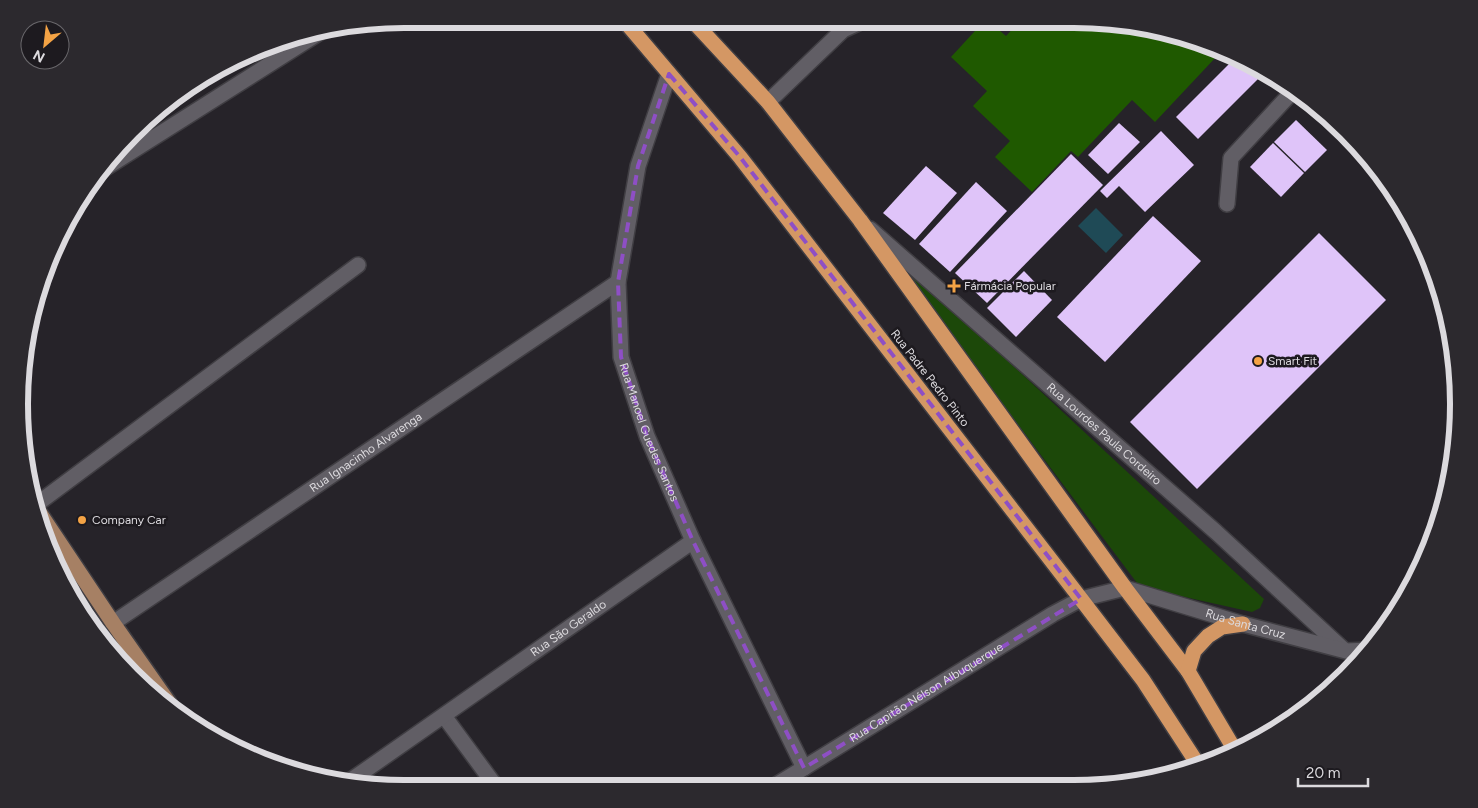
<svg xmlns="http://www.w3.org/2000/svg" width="1478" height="808" viewBox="0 0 1478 808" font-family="Figtree,sans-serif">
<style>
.green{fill:#1c4809}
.forest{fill:#1f5900}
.water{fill:#1f4a56}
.building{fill:#dfc4f9}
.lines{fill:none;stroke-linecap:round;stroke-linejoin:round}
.minor-casing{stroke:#403e43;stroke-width:18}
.major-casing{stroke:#403e43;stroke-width:18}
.highway-casing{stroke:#403e43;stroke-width:18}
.minor{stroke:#615e65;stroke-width:15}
.major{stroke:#a68064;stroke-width:15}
.highway{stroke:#d49764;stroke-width:15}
.marked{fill:none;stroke:#8e4fc5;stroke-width:4;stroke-dasharray:10 6;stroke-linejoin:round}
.poi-dot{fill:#f4a345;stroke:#1d1a1f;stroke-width:2}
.labels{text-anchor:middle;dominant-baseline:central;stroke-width:5;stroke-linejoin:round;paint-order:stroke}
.poi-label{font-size:12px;fill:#dcdade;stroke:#1d1a1f;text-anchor:start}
.street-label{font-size:12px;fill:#dcdade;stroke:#1d1a1f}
.rim{fill:none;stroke:#dcdade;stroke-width:6}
</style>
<rect width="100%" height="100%" fill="#262329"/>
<polygon class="green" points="884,246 1264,599 1260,608 1252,612 1140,587"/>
<polygon class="forest" points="986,19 1006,36 1022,19 1099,20 1132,25 1140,32 1145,27 1174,32 1205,45 1217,56 1155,122 1132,100 1078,157 1071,151 1032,192 995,157 1010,141 973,106 987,91 951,57"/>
<polygon class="water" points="1096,208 1123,235 1106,253 1078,226"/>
<g class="building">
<polygon points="1236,57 1267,70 1198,139 1176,117"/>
<polygon points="1296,120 1327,150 1305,172 1274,142"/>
<polygon points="1119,123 1140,142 1108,174 1088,155"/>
<polygon points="1161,131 1194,165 1145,212 1119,186 1107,198 1100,191"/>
<polygon points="1273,143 1304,173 1281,197 1250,167"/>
<polygon points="1071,154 1103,185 987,303 955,273"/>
<polygon points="926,166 957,193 915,240 883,213"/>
<polygon points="976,182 1007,211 950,272 919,244"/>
<polygon points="1153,216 1201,261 1105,362 1057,317"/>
<polygon points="1319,233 1386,300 1197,489 1130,422"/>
<polygon points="1024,271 1052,300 1016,337 987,308"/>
</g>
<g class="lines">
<defs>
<g id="minor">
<path id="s1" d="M669 74 638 166 618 282 621 357 647 436 693 541 804 768"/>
<polyline points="768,102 843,30 867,19"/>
<polyline points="104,169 319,33"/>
<polyline points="1227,204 1231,158 1294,90"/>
<path id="s2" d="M870 229 1216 532 1343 649"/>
<polyline points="37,504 358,265"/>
<path id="s3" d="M113 623 618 282"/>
<polyline points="444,716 497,788"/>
<path id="s4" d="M347 783 693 541"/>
<path id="s5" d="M773 787 1053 614 1081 599 1125 588 1243 624 1346 651 1370 650"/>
</g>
<polyline id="major" points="39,512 113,623 169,703"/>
<g id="highway">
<polyline points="623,19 740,157 1081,599 1143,680 1199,766"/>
<polyline points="691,19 768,102 860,220 1125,588 1188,671 1236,752"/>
<polyline points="1188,671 1194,651 1208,636 1222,627 1243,624"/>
</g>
</defs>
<use href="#minor" class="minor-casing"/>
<use href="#major" class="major-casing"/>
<use href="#highway" class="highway-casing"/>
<use href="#minor" class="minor"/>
<use href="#major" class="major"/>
<use href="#highway" class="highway"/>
</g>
<path class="marked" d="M669 74 740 157 1081 599 804 768 693 541 647 436 621 357 618 282 638 166Z"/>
<g class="poi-dot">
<path d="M951.5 278.5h5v5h5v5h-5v5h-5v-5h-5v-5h5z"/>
<circle cx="1258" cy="361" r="5"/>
<circle cx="82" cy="520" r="5"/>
</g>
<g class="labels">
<g class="poi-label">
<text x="964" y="286">Fármácia Popular</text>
<text x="1268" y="361">Smart Fit</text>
<text x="92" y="520">Company Car</text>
</g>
<g class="street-label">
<text transform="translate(930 378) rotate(52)">Rua Padre Pedro Pinto</text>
<text stroke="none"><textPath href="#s1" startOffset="370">Rua Manoel Guedes Santos</textPath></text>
<text stroke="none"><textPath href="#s2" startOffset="311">Rua Lourdes Paula Cordeiro</textPath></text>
<text stroke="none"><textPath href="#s3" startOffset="305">Rua Ignacinho Alvarenga</textPath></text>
<text stroke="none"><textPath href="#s5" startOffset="532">Rua Santa Cruz</textPath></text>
<text stroke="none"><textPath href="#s4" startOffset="270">Rua São Geraldo</textPath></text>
<text stroke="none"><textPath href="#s5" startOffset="180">Rua Capitão Nélson Albuquerque</textPath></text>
</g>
</g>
<path d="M0 0H1478V808H0ZM404 28H1074A376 376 0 0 1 1450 404V404A376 376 0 0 1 1074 780H404A376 376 0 0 1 28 404V404A376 376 0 0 1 404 28Z" fill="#2c292e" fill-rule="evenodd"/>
<path class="rim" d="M404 28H1074A376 376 0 0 1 1450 404V404A376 376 0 0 1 1074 780H404A376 376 0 0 1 28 404V404A376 376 0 0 1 404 28Z"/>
<g transform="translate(45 45) rotate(208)"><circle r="24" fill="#1d1a1f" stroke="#69676b"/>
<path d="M0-4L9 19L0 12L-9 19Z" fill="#f4a345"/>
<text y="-8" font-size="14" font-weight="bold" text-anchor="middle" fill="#dcdade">N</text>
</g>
<path d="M1298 778v8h70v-8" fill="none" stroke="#dcdade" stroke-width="2.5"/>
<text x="1306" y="778" font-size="15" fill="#dcdade" stroke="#1d1a1f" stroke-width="4" paint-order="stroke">20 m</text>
</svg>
